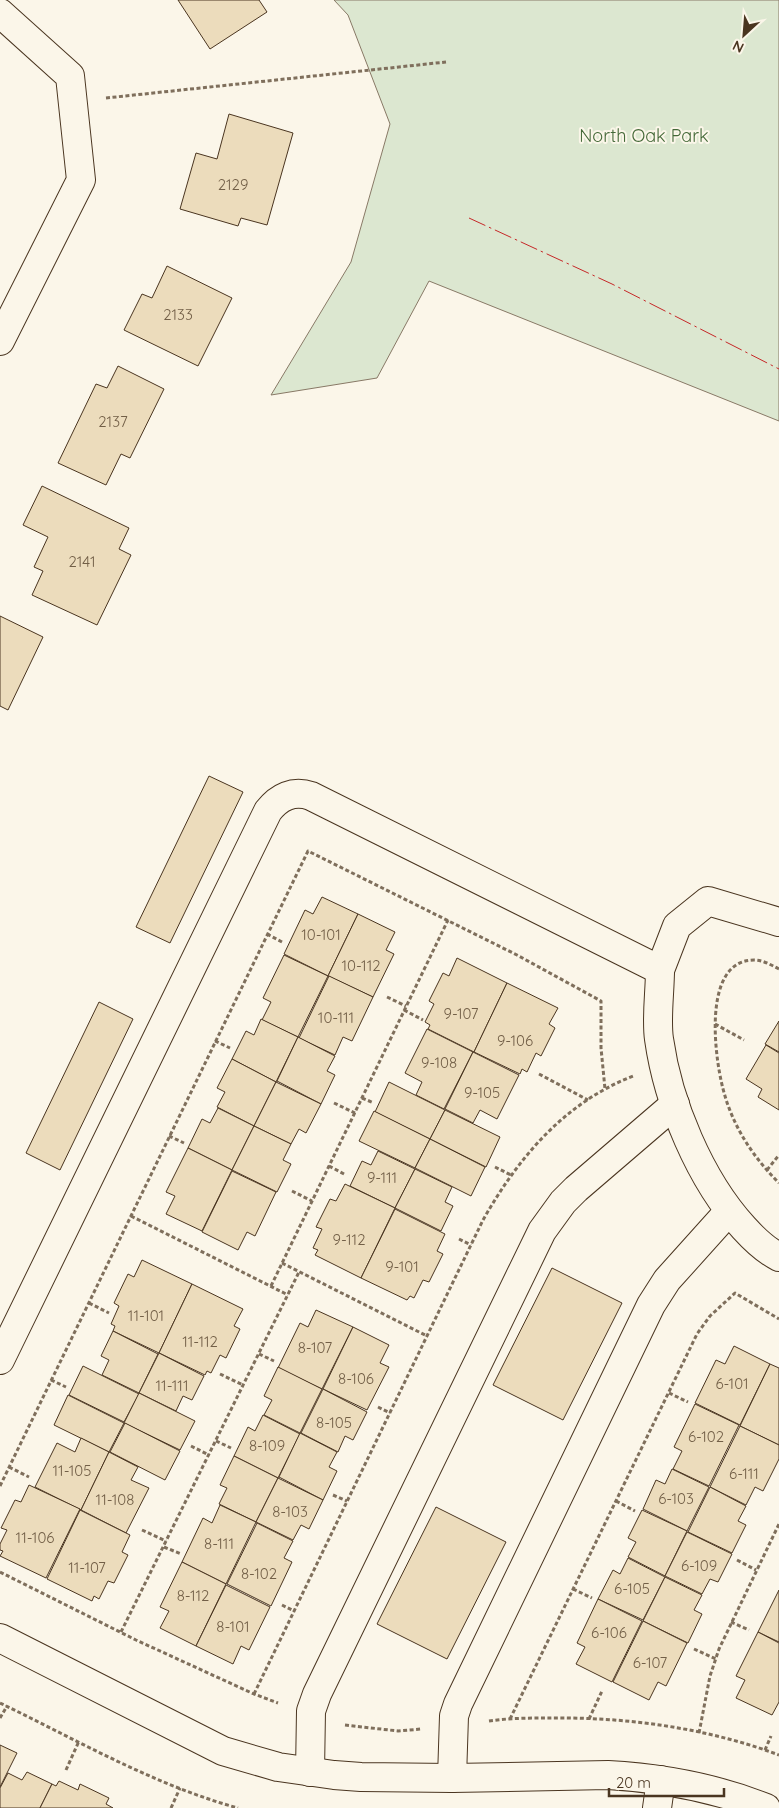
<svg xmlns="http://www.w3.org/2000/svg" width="779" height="1808" viewBox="0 0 779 1808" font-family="Quicksand,sans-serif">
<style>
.green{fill:#dce7d0;stroke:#887966}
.building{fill:#ecdcbc;stroke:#4a3520}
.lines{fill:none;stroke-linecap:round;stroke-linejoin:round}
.minor-casing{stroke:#4a3520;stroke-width:30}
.path{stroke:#7f6f5c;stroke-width:3;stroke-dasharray:4 2.5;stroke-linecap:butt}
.minor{stroke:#fbf6e9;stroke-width:28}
.power{stroke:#c62828;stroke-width:1;stroke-dasharray:18 4 2.5 4;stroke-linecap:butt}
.labels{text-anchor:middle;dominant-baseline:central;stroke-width:4;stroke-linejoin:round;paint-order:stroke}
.number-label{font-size:15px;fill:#725f47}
.park-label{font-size:18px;fill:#436837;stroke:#fbf6e9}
</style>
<rect width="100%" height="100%" fill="#fbf6e9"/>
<polygon class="green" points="334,0 779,0 779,421 429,281 377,378 271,395 351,262 390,124 348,15"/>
<g class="building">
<polygon points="178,0 259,0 267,12 210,49"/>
<polygon points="229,114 293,133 267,225 241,218 238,226 180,209 196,153 217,159"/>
<polygon points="167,266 232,298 198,366 124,330 142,294 152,298"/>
<polygon points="118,366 164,389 130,458 121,454 106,485 58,463 96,384 107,388"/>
<polygon points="42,486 129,528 119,549 131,555 97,625 32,595 43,571 34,567 48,537 23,525"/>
<polygon points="0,616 43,637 8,710 0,706"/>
<polygon points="209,776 243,792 170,943 136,927"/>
<polygon points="322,897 358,914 328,976 284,954 305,910 313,914"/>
<polygon points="358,914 395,932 386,950 394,954 373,997 328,976"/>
<polygon points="284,955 328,976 298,1037 262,1020 271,1002 263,998"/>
<polygon points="457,958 507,983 474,1052 428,1029 430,1025 425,1022 434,1004 429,1001 443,973 449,976"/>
<polygon points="329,976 373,997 352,1041 343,1037 335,1055 299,1038"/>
<polygon points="507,983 558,1008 549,1024 555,1028 541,1056 536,1053 527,1072 522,1069 520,1074 474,1052"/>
<polygon points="99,1002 133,1019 60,1170 26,1153"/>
<polygon points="261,1019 298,1037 276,1082 232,1059 246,1031 254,1035"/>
<polygon points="779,1021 779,1052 765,1044"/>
<polygon points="427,1029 473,1052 444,1109 416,1095 422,1082 405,1073"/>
<polygon points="298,1037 335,1056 327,1071 335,1075 321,1104 277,1081"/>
<polygon points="766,1045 779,1053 779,1110 758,1097 762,1089 746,1079"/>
<polygon points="473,1052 519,1075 497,1119 480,1110 473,1123 445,1109"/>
<polygon points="232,1059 276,1082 254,1126 217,1107 225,1092 217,1088"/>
<polygon points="276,1082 321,1104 306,1133 299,1129 291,1144 254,1126"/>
<polygon points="389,1082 445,1110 430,1139 375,1112"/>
<polygon points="218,1108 254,1126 232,1170 188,1148 202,1119 210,1123"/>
<polygon points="445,1110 500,1137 486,1167 430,1139"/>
<polygon points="374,1111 430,1139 415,1168 359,1141"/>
<polygon points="254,1126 291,1144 283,1160 291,1164 277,1192 232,1170"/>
<polygon points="430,1139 485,1167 471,1196 415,1168"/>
<polygon points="188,1148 232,1170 202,1231 166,1214 175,1196 166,1192"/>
<polygon points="378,1151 415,1169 395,1208 350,1186 362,1161 371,1165"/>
<polygon points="415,1169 452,1187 445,1202 453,1206 441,1231 395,1208"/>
<polygon points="232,1171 276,1192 255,1236 247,1232 238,1250 202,1232"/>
<polygon points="345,1184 395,1208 361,1278 315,1255 318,1250 313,1248 322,1229 316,1227 330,1199 336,1201"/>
<polygon points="395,1209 445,1234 437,1251 443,1254 429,1282 423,1280 414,1298 410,1296 407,1300 361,1278"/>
<polygon points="142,1260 192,1284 159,1353 113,1331 115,1326 111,1324 119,1306 114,1303 128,1274 134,1277"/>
<polygon points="552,1268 622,1303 563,1420 493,1385"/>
<polygon points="192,1284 243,1309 234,1326 240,1329 226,1358 220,1355 211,1373 207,1371 205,1375 159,1353"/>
<polygon points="316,1310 353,1327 322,1389 278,1368 300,1323 308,1327"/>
<polygon points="353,1327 389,1345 380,1363 389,1367 367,1410 323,1389"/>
<polygon points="113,1331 158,1354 139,1393 102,1375 109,1360 101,1356"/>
<polygon points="734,1346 770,1364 740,1425 695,1403 716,1360 725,1364"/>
<polygon points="159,1353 204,1376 192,1400 183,1396 176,1411 139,1393"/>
<polygon points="770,1364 779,1368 779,1445 740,1426"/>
<polygon points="83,1366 139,1394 124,1422 69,1395"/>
<polygon points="278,1367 322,1389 300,1433 264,1415 272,1400 264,1396"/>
<polygon points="323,1389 367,1412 353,1440 345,1436 338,1452 301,1433"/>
<polygon points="139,1393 195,1421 180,1450 124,1423"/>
<polygon points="68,1395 124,1423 109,1452 54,1425"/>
<polygon points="695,1404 739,1425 709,1486 673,1469 682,1451 674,1447"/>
<polygon points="263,1415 300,1434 278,1478 234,1456 248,1427 255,1431"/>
<polygon points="125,1423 180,1451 165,1480 110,1452"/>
<polygon points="740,1426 779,1445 779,1459 763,1491 755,1487 746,1505 710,1487"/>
<polygon points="300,1433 337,1452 329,1467 337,1471 323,1500 279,1477"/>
<polygon points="81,1438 109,1452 81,1510 35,1487 57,1443 75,1452"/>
<polygon points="109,1452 138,1467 131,1480 149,1488 126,1533 81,1510"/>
<polygon points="234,1456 278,1478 256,1522 219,1504 227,1488 220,1485"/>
<polygon points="672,1469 709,1487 687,1531 643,1509 656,1480 665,1484"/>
<polygon points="278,1478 323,1500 309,1529 301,1525 293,1540 256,1522"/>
<polygon points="29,1485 80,1509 46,1578 0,1556 3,1551 0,1550 0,1544 7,1530 1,1528 15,1500 21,1502"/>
<polygon points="710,1487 746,1506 738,1521 746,1525 732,1553 688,1532"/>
<polygon points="220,1505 256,1522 226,1584 182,1562 203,1518 212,1523"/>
<polygon points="436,1507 506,1542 447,1659 377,1624"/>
<polygon points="80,1510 130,1535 122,1552 128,1555 114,1583 108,1581 99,1599 94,1596 92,1601 47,1579"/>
<polygon points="642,1510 687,1531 665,1576 628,1557 636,1542 628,1538"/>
<polygon points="257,1523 293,1541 284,1558 292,1562 271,1606 227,1584"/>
<polygon points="687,1532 732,1554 718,1582 710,1579 702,1594 665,1576"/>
<polygon points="628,1558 665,1577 643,1620 598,1599 613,1570 620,1574"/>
<polygon points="182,1562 226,1584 196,1646 160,1628 169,1611 160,1607"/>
<polygon points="665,1577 702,1595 694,1610 702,1614 688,1643 643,1621"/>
<polygon points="226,1585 270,1607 249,1650 241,1646 233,1664 196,1646"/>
<polygon points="779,1590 779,1642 758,1632"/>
<polygon points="598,1599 642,1621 612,1682 576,1664 585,1647 577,1643"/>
<polygon points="643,1621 687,1643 666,1686 658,1682 649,1700 613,1682"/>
<polygon points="758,1632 779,1643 779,1702 772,1715 736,1698 745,1680 736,1676"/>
<polygon points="0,1745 17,1753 0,1787"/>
<polygon points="27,1772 52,1784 40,1808 0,1808 0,1788 8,1773 22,1780"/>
<polygon points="59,1781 78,1790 80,1784 109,1798 106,1804 113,1808 40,1808 52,1784 56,1786"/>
</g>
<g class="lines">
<defs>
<g id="minor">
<polyline points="0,13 70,76 81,180 0,341"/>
<path d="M660 970C660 991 656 1019 659 1039 668 1103 700 1180 744 1228 754 1239 765 1250 779 1257"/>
<path d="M0 1360 268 811C279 797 293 790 311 796L660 970 677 926 708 901 779 922"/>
<path d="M0 1638 223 1751 278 1767 334 1775 361 1777 452 1778 608 1775C662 1778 716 1788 766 1808"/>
<polyline points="310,1772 311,1711 317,1694 542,1231 563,1202 576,1189 675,1104"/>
<polyline points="452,1778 454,1716 458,1704 651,1305 667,1280 729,1211"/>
<polyline points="657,1808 661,1780"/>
</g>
</defs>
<use href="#minor" class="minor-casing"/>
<g class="path">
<polyline points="106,98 446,62"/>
<polyline points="267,934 282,942"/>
<path d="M779 969C771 965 763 960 754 960 700 960 715 1064 725 1096 735 1130 755 1159 779 1183"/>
<polyline points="387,997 406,1006"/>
<polyline points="404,1010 423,1020"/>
<polyline points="715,1024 744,1040"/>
<polyline points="215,1041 230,1048"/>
<polyline points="539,1074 588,1100"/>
<polyline points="362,1098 374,1103"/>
<polyline points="334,1103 355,1113"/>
<polyline points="169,1136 184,1143"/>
<polyline points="329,1166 346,1175"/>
<polyline points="495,1167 511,1175"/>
<polyline points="767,1170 779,1155"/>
<polyline points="292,1191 312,1201"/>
<polyline points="131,1216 288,1295"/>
<polyline points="459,1239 471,1245"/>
<polyline points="282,1263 427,1336"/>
<polyline points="271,1286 448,920"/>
<polyline points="89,1303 109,1313"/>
<polyline points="259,1354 274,1361"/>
<polyline points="220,1374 243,1385"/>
<polyline points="51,1380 66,1387"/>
<polyline points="669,1393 688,1402"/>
<polyline points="378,1407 390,1413"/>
<polyline points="216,1441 231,1448"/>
<polyline points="191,1446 209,1455"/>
<polyline points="9,1467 29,1477"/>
<polyline points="0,1486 308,851 517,955 601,1001 601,1048 605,1089"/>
<polyline points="333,1495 347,1501"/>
<polyline points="616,1501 635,1511"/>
<polyline points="142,1530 166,1541"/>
<polyline points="164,1547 181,1554"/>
<polyline points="737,1560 756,1570"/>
<polyline points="0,1572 136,1640 254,1694 278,1703"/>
<polyline points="573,1589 592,1598"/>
<polyline points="282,1605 294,1611"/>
<polyline points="731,1622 749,1630"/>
<polyline points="121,1632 299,1272"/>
<polyline points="694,1649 716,1659"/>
<path d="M254 1694 483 1220C518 1158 564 1103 633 1076"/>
<path d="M0 1703C77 1740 154 1785 238 1808"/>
<polyline points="0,1718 7,1706"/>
<polyline points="510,1719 697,1334 710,1316 735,1293 779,1319"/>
<polyline points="589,1719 602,1691"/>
<path d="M489 1721C509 1718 530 1718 550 1718 627 1717 707 1728 779 1755"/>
<polyline points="345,1725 398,1731 421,1729"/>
<polyline points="699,1733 710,1676 719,1649 779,1524"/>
<polyline points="765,1750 771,1736"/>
<polyline points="66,1770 79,1741"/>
<polyline points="171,1808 180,1788"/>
</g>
<use href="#minor" class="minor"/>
<polyline class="power" points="469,218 612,284 779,369"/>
</g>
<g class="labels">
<g class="number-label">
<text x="233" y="184">2129</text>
<text x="178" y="314">2133</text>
<text x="113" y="421">2137</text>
<text x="82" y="561">2141</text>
<text x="321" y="934">10-101</text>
<text x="361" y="965">10-112</text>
<text x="461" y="1013">9-107</text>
<text x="336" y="1017">10-111</text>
<text x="515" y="1040">9-106</text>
<text x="439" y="1062">9-108</text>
<text x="482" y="1092">9-105</text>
<text x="382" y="1177">9-111</text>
<text x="349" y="1239">9-112</text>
<text x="402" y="1266">9-101</text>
<text x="146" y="1315">11-101</text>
<text x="200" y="1341">11-112</text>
<text x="315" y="1347">8-107</text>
<text x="356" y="1378">8-106</text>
<text x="732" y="1383">6-101</text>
<text x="172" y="1385">11-111</text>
<text x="334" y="1422">8-105</text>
<text x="706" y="1436">6-102</text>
<text x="267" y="1445">8-109</text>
<text x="72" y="1470">11-105</text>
<text x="744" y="1473">6-111</text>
<text x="676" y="1498">6-103</text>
<text x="115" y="1499">11-108</text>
<text x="290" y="1511">8-103</text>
<text x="35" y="1537">11-106</text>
<text x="219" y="1543">8-111</text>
<text x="699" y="1565">6-109</text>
<text x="87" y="1567">11-107</text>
<text x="259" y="1573">8-102</text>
<text x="632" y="1588">6-105</text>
<text x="193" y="1595">8-112</text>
<text x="233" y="1626">8-101</text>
<text x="609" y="1632">6-106</text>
<text x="650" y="1662">6-107</text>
</g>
<g class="park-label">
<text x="644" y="135">North Oak Park</text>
</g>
</g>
<g transform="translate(744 35) rotate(206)" stroke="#fbf6e9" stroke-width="4" paint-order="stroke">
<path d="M0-4L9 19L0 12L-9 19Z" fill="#4a3520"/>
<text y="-8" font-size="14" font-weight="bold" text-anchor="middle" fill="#4a3520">N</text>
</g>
<path d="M609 1788v8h115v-8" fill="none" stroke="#4a3520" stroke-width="2.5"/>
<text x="616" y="1788" font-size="15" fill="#4a3520" stroke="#fbf6e9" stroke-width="4" paint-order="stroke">20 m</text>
</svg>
